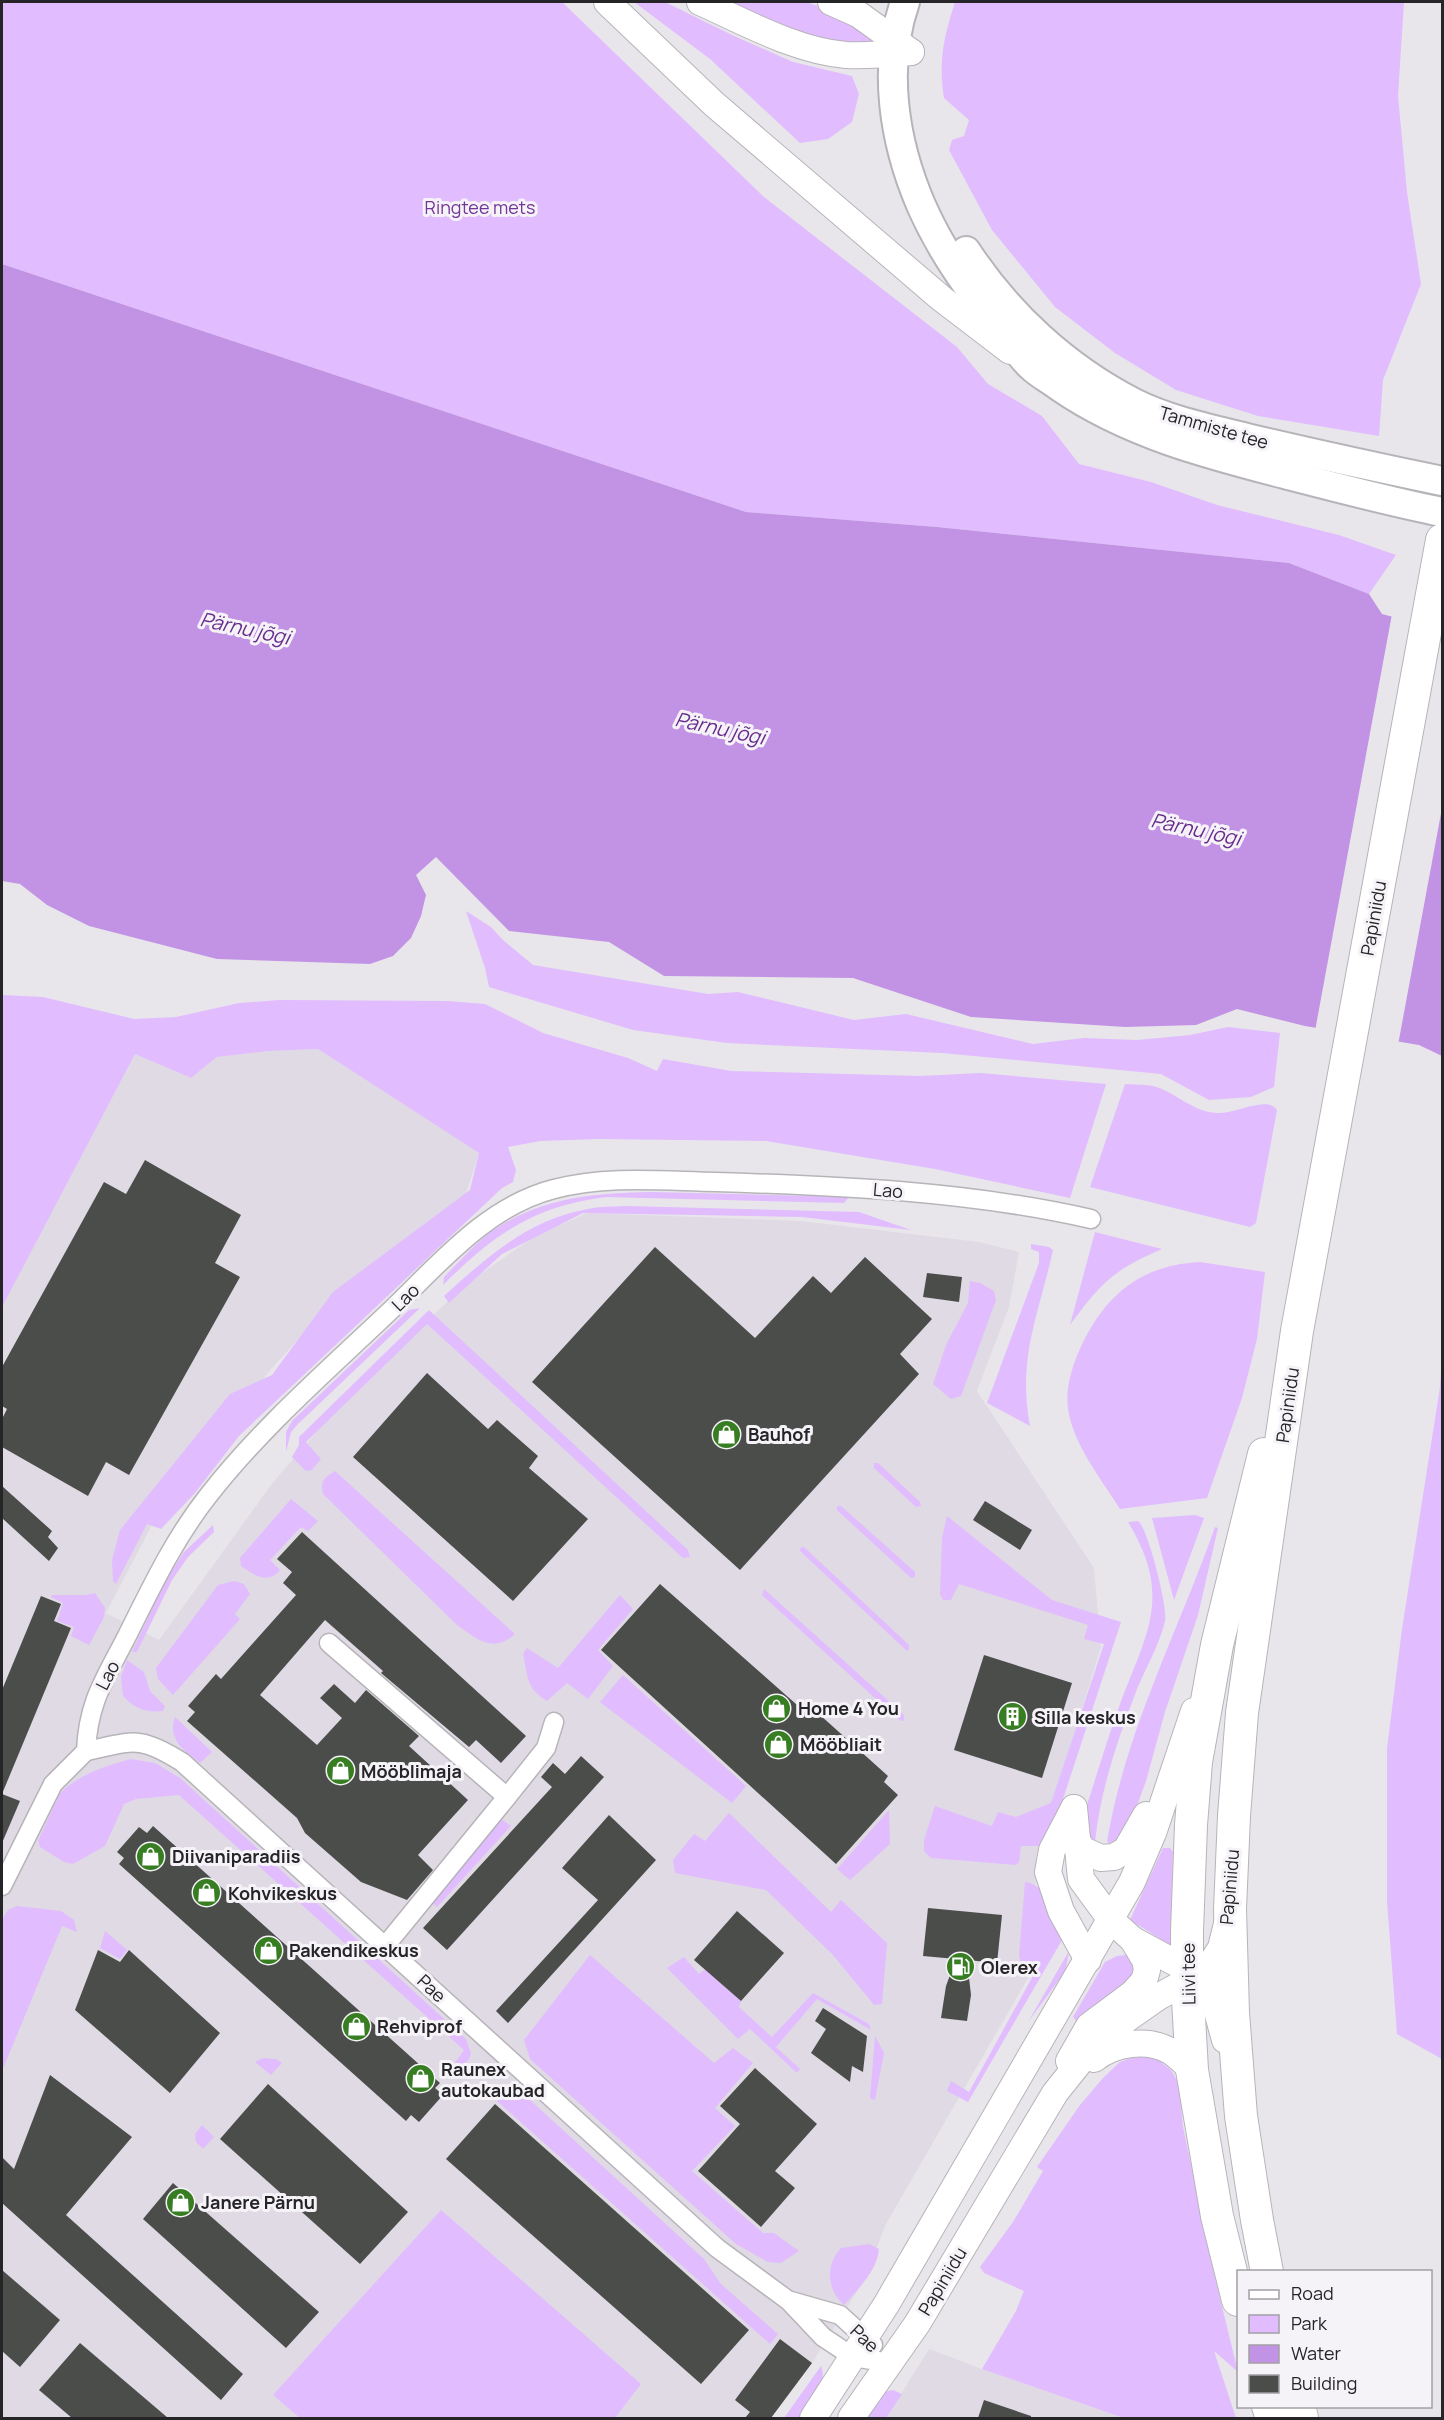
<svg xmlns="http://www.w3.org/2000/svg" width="1444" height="2420" viewBox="0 0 1444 2420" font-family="Manrope,sans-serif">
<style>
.built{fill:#e0dae5}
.green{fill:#e1bcfe}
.water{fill:#c293e5}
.pier{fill:#e8e6eb}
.building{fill:#4a4d49}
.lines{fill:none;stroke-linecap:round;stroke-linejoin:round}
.street-casing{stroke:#b7b4b9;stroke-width:21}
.secondary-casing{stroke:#b7b4b9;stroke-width:28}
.primary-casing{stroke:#b7b4b9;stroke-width:32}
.highway-casing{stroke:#b7b4b9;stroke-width:34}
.street{stroke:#fff;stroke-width:18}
.secondary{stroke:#fff;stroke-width:26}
.primary{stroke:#fff;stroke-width:28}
.highway{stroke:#fff;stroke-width:32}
.labels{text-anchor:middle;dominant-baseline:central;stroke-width:6;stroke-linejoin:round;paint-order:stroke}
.park-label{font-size:18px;fill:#723797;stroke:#f6f3f8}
.street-label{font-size:18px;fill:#252426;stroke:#f6f3f8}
.poi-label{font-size:18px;font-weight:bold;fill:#252426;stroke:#f6f3f8;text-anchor:start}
.water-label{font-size:20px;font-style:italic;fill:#682d8c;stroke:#f6f3f8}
</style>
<rect width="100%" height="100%" fill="#e8e6eb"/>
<g class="built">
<polygon points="318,1049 479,1153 464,1200 338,1296 271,1369 154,1521 106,1613 159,1640 274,1481 348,1396 466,1284 535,1236 587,1213 801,1221 979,1242 1019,1252 1009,1307 977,1391 1094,1568 1101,1647 1036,1856 1035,1966 886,2224 863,2282 812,2363 771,2418 2,2418 2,1302 135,1054 191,1078 217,1057 268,1051"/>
<polygon points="929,2349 982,2369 1124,2418 886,2418"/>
</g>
<g class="green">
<polygon points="2,2 562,2 764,197 957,347 988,384 1042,416 1079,464 1151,482 1217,505 1339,535 1396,555 1369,594 1289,563 937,527 746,512 2,264"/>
<polygon points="634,2 665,2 732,35 793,62 852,76 859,94 852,122 828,139 800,143 710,59"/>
<polygon points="725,2 806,2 841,14 872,39 872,43 861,45 795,34"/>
<path d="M955 2H1404L1398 96 1407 192 1421 284 1383 380 1379 436 1258 416 1176 390 1115 353 1055 307 992 230 949 150 952 140 964 136 969 120 944 98C938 61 944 37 955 2Z"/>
<polygon points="466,911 491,927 503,940 533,965 708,994 738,992 854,1020 906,1014 1033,1044 1084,1038 1137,1040 1190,1035 1228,1027 1280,1033 1274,1087 1251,1097 1209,1100 1161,1074 942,1053 727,1043 633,1030 489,987 485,968"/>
<polygon points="2,995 43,997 134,1019 176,1017 239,1003 279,1000 448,1001 485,1004 543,1033 628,1058 657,1071 663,1059 731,1071 920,1076 980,1073 1106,1084 1070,1198 935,1169 766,1141 598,1139 540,1141 508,1147 516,1170 513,1182 502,1188 239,1436 195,1493 161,1529 147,1524 116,1584 113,1581 112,1560 120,1530 230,1394 272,1375 333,1292 470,1190 479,1153 318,1049 268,1051 217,1057 191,1078 135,1054 2,1307"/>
<path d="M1125 1084C1134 1085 1144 1084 1153 1086 1176 1092 1192 1112 1217 1113 1236 1114 1267 1095 1277 1110L1256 1223 1250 1227 1090 1187Z"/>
<path d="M652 1192 849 1197 844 1203 606 1197C534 1206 493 1235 443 1285L444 1277C460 1261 476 1242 495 1229 544 1197 595 1193 652 1192Z"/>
<path d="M625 1206 859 1212 911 1230 802 1217 583 1213 502 1254 449 1303 444 1296C487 1257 529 1219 588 1209 600 1206 613 1207 625 1206Z"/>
<path d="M1095 1232 1162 1249C1113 1270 1101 1283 1070 1325Z"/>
<path d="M1031 1244 1049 1247 1053 1250C1039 1314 1017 1358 1030 1426L987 1403 1039 1263V1252L1031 1249Z"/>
<path d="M1200 1262 1265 1272 1257 1339 1242 1398 1207 1498 1120 1509C1102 1480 1072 1443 1068 1408 1065 1390 1072 1367 1079 1351 1103 1297 1139 1265 1200 1262Z"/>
<polygon points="970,1281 980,1283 994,1291 996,1300 961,1396 951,1399 933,1384 946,1345 968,1303"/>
<polygon points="420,1308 298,1424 291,1432 286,1452 286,1432 292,1421 409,1310"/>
<polygon points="429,1310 688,1550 690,1557 683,1558 427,1324 306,1442 321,1459 312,1470 306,1471 292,1457 299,1445 299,1437"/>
<polygon points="1442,1357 1442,2059 1397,2034 1387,1901 1387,1749 1402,1629 1440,1387"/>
<polygon points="874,1463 878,1463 920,1502 921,1506 916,1507 874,1468"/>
<path d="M335 1471 515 1634C493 1654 477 1639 457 1625L323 1494C320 1481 324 1478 335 1471Z"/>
<path d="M291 1499 318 1521 308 1531 301 1527 270 1560 280 1570C268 1585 254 1575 241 1566L240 1558Z"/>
<polygon points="837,1506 841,1506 915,1572 915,1577 911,1578 837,1510"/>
<polygon points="1195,1515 1204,1518 1174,1600 1152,1518"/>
<polygon points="947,1516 1052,1600 1121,1622 1045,1854 1041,1846 1021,1846 1019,1862 1016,1865 931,1858 924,1851 924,1840 935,1806 992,1826 998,1812 1016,1817 1051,1803 1104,1644 1084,1639 1088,1625 959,1584 951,1600 943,1600 940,1594 942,1538"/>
<path d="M1138 1521C1148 1528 1168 1608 1165 1621 1159 1647 1143 1672 1134 1697 1116 1744 1100 1793 1095 1842 1084 1835 1085 1817 1087 1805 1098 1771 1108 1737 1120 1704 1147 1632 1173 1596 1128 1522Z"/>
<polygon points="213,1525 214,1532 188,1557 172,1580 137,1652 132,1652 165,1581 184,1552"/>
<path d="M1215 1527 1218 1528 1198 1615 1165 1712 1146 1781 1130 1825 1113 1845 1107 1842C1125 1732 1178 1632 1215 1527Z"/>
<polygon points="801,1547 804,1547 909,1645 909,1650 906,1650 800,1551"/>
<polygon points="234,1581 244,1584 250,1594 235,1614 240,1619 173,1695 158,1679 156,1668 218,1585"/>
<polygon points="764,1589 904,1715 904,1721 899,1720 762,1595"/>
<polygon points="95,1593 105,1608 104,1617 89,1645 71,1636 74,1627 57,1621 63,1603 51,1597 52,1595 86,1595"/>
<path d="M620 1595 633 1609 598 1650 613 1666 588 1699 567 1683 547 1701C526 1688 528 1677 523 1654L527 1648 558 1668Z"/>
<path d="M127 1660 144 1672 150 1691 165 1706 163 1711C146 1713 135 1709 123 1696L121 1677Z"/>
<polygon points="623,1675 746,1786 732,1803 600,1702"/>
<path d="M175 1717 212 1752 200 1763C185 1751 167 1740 175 1717Z"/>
<path d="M131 1759 155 1763 180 1778 466 2039 471 2054 468 2061 463 2064 455 2063 464 2050 179 1795 136 1799 124 1804 105 1846 73 1864 64 1862 40 1847 38 1841 60 1793C80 1774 105 1766 131 1759Z"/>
<polygon points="889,1810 890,1844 850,1880 837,1869"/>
<polygon points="729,1813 831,1912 841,1900 887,1943 882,2004 874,2005 833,1955 766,1890 675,1873 673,1860 694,1834 705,1841"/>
<polygon points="501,1819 511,1826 437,1907 430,1901"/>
<polygon points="1163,1848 1170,1848 1173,1852 1170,1945 1130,1920"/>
<path d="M1025 1882C1048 1885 1056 1915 1065 1935L968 2102 947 2091 951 2081 969 2092 1034 1974 1021 1963 1019 1956Z"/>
<polygon points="17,1906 61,1911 74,1920 77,1932 62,1926 2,2071 2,1920 8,1910"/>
<polygon points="105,1931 127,1950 120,1959 100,1948"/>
<polygon points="1069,1951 1066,1969 1061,1977 1028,2022"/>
<polygon points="590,1955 714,2063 733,2048 753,2063 715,2108 735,2126 692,2171 763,2233 774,2233 799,2251 781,2263 768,2262 736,2244 530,2059 524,2040"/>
<polygon points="1126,1955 1132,1958 1134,1966 1133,1979 1077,2022 1073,2017 1105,1962 1117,1956"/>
<polygon points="684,1957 699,1974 705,1969 741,2001 739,2007 772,2037 813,1993 869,2024 871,2030 817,1999 776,2047 800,2069 797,2073 750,2029 738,2039 667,1968"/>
<polygon points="875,2036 884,2053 875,2100 870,2098"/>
<polygon points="1139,2055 1158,2060 1171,2070 1179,2084 1183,2127 1215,2278 1238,2372 1214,2351 1236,2418 1124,2418 982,2369 1016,2311 1024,2291 984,2273 980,2267 1013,2222 1043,2171 1037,2167 1080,2105 1103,2078 1120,2062"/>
<polygon points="263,2058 276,2059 282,2063 271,2075 255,2062"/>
<polygon points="508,2091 529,2099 704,2259 721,2284 778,2334 770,2344 497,2101"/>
<polygon points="202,2125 214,2137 203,2149 196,2142 195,2134"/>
<polygon points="441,2210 641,2384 615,2418 300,2418 273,2395"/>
<path d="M869 2244 879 2249C877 2271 858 2289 844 2305 827 2290 825 2265 841 2248Z"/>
<path d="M821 2366C829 2384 809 2404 799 2418H784Z"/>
<polygon points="893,2390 902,2394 886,2418 867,2418 884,2392"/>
</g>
<polygon class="water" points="2,264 746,512 937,527 1289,563 1369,594 1382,614 1442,630 1442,1056 1419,1045 1305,1026 1237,1009 1196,1025 1125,1027 971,1017 853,978 664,976 609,942 509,931 436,857 416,875 426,895 421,916 411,938 393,956 370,964 217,959 89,926 47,905 20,884 2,881"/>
<polygon class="pier" points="1392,614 1442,627 1442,808 1398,1045 1315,1031"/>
<g class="building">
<polygon points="145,1160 241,1215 215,1263 240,1277 129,1475 106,1462 88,1496 2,1447 2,1419 7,1409 2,1406 2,1367 104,1182 126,1194"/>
<polygon points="655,1247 755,1338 813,1276 831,1293 865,1257 932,1319 900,1354 919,1374 740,1570 532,1382"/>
<polygon points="927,1273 962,1277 959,1302 923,1297"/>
<polygon points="427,1373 488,1429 497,1420 538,1456 529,1468 588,1519 513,1601 353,1457"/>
<polygon points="2,1486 52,1531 48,1537 58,1548 49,1561 2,1518"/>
<polygon points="985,1501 1032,1530 1020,1550 973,1520"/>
<polygon points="302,1532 526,1736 501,1763 476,1740 469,1747 381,1673 383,1671 325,1620 260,1695 317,1745 342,1718 320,1698 334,1684 355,1703 366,1690 419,1736 409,1746 468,1800 418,1855 433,1870 407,1900 361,1882 305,1833 297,1818 187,1721 195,1712 188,1706 216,1674 221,1679 296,1595 283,1583 292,1572 277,1559"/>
<polygon points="660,1584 805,1712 810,1706 888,1776 884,1782 898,1795 836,1864 601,1650"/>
<polygon points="41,1596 61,1604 54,1621 71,1628 2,1794 20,1801 2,1843 2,1690"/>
<polygon points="984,1655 1072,1683 1042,1778 954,1750"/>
<polygon points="581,1756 604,1777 447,1950 423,1928 552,1787 541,1777 553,1763 565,1774"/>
<polygon points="609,1815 656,1860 508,2023 496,2011 598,1900 562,1868"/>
<polygon points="153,1826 440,2083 435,2088 443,2095 419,2122 411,2115 406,2121 119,1864 124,1858 117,1852 139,1827 147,1833"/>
<polygon points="928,1908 1002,1915 997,1963 967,1960 971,1995 967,2021 941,2018 946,1986 956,1959 923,1956"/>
<polygon points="737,1911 784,1953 741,2001 694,1960"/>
<polygon points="98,1950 120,1962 129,1950 220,2033 170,2093 75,2010"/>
<polygon points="823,2008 867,2036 863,2072 852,2066 850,2082 811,2053 826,2029 815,2021"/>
<polygon points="755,2068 817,2124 775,2171 795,2188 761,2227 698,2171 740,2124 720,2106"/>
<polygon points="50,2075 132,2137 66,2215 243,2374 221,2400 2,2203 2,2157 14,2169"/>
<polygon points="268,2084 408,2212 360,2264 220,2139"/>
<polygon points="495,2104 749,2330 701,2384 446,2159"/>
<polygon points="173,2183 319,2312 286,2348 143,2219"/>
<polygon points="2,2270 60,2320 20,2367 2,2351"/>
<polygon points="780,2339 812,2363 771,2418 745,2418 750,2412 735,2400"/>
<polygon points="80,2343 168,2418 72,2418 39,2390"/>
<polygon points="984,2400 1031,2416 1031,2418 978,2418"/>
</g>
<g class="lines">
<defs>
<g id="street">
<polyline points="329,1643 507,1797 386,1945"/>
<path d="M86 1751C134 1741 139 1735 182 1762L717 2248 789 2301 823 2337 853 2357 890 2363"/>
<polyline points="507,1797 546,1748 554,1722"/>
<path d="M2 1886 53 1784 86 1751C88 1702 105 1679 127 1636 151 1588 174 1539 208 1496 261 1428 328 1370 390 1311 439 1264 487 1206 554 1189 607 1175 663 1181 716 1182 842 1186 968 1191 1091 1219"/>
<polyline points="791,2301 840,2315 873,2345"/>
</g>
<g id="secondary">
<polyline points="607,2 714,104 942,299 1010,351"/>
<path d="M700 2C745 22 796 51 846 55 868 56 890 54 911 52"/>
<polyline points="831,2 858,14 911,52"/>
<polyline points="1074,1808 1052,1850 1048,1872 1061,1911 1088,1960"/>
<polyline points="1076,1839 1083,1850 1101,1858 1114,1857 1126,1850 1146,1815"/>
<polyline points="1133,1940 1198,1975 1211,1989 1225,2040"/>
<path d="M1094 2059C1114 2043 1147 2038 1170 2051 1178 2056 1185 2063 1192 2070"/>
<polyline points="1069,2061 1089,2026 1132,1994 1144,1981 1147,1970 1145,1960 1133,1940 1111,1920 1081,1879 1074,1808"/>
<polyline points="813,2418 886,2305 1132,1882 1153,1833 1194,1711"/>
<polyline points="851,2418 917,2324 1055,2093 1087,2053 1128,2018 1158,1997 1198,1975 1212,1962 1221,1948 1227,1924"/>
</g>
<g id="primary">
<path d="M905 2C882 68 894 142 921 205 942 253 972 294 1005 334 1013 344 1021 357 1031 366 1039 374 1051 380 1060 387 1130 435 1211 455 1292 476 1342 489 1392 502 1442 512"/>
<path d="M966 251C1008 315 1066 368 1134 403 1170 421 1211 429 1251 439 1315 454 1379 468 1442 481"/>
</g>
<g id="highway">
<polyline points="1267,2272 1257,2220 1241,2116 1233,2013 1230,1909 1234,1816 1242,1713 1297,1331 1442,540"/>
<polyline points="1238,2300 1217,2216 1192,2070 1187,1982 1187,1931 1191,1825 1196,1762 1217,1645 1264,1454"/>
<polyline points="1268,2406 1272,2418"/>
<polyline points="1299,2406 1302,2418"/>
</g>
</defs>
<use href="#street" class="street-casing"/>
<use href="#secondary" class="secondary-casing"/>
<use href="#primary" class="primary-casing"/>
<use href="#highway" class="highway-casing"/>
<use href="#street" class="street"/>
<use href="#secondary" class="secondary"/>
<use href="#primary" class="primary"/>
<use href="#highway" class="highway"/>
</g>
<defs>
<symbol id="shop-disc" viewBox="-11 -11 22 22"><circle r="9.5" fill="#377d22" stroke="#f6f3f8"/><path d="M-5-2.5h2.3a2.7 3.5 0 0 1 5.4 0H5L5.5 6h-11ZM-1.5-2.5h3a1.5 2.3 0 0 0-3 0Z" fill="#fff"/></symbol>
<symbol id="building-disc" viewBox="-11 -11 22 22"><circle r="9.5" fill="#377d22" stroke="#f6f3f8"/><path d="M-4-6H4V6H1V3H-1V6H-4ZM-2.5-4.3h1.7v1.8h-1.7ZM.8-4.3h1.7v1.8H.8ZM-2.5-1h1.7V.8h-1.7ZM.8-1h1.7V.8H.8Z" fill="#fff"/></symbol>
<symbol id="fuel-disc" viewBox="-11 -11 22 22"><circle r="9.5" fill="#377d22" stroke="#f6f3f8"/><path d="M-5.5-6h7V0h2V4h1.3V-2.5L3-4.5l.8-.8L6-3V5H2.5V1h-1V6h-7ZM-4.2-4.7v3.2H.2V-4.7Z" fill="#fff"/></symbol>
</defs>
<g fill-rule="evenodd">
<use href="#shop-disc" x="710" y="1418" width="33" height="33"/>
<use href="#shop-disc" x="760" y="1692" width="33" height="33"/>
<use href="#building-disc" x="996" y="1700" width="33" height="33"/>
<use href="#shop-disc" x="762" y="1728" width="33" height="33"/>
<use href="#shop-disc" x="324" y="1754" width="33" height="33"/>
<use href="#shop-disc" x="134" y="1840" width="33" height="33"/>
<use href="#shop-disc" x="190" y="1876" width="33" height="33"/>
<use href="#shop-disc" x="252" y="1934" width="33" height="33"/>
<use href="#fuel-disc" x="944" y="1950" width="33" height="33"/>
<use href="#shop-disc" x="340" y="2010" width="33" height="33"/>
<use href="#shop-disc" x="404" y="2062" width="33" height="33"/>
<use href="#shop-disc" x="164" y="2186" width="33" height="33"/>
</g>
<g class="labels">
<g class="park-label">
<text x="480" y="207">Ringtee mets</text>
</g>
<g class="street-label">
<text transform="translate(1214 427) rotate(16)">Tammiste tee</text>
<text transform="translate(1373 918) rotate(-80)">Papiniidu</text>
<text transform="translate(888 1190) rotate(5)">Lao</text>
<text transform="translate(405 1297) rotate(-44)">Lao</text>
<text transform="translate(1287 1405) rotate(-82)">Papiniidu</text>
<text transform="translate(107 1675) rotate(-63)">Lao</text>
<text transform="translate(1229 1887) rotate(-85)">Papiniidu</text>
<text transform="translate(1188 1974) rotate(-91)">Liivi tee</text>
<text transform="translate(432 1988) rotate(43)">Pae</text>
<text transform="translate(942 2281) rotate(-59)">Papiniidu</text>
<text transform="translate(865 2338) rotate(43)">Pae</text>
</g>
<g class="poi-label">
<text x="748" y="1434">Bauhof</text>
<text x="798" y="1708">Home 4 You</text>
<text x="1034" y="1717">Silla keskus</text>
<text x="800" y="1744">Mööbliait</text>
<text x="361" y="1771">Mööblimaja</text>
<text x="172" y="1856">Diivaniparadiis</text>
<text x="228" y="1893">Kohvikeskus</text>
<text x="289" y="1950">Pakendikeskus</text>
<text x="981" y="1967">Olerex</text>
<text x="377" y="2026">Rehviprof</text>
<text x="441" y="2069">Raunex<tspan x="441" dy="21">autokaubad</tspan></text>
<text x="201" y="2202">Janere Pärnu</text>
</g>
<g class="water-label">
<text transform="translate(245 628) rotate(12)">Pärnu jõgi</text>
<text transform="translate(720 728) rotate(12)">Pärnu jõgi</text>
<text transform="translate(1196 829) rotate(12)">Pärnu jõgi</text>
</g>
</g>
<rect width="1444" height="2420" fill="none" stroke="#252426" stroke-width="6"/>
<rect x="1237" y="2270" width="195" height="138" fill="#f6f3f8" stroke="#a2a0a4" stroke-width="1.5"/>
<rect x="1249" y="2290" width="30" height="9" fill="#ffffff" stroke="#a2a0a4" stroke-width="1.5"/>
<text x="1291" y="2300" font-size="18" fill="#252426">Road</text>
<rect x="1249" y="2315" width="30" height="18" fill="#e1bcfe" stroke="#a2a0a4" stroke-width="1.5"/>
<text x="1291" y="2330" font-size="18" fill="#252426">Park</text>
<rect x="1249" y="2345" width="30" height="18" fill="#c293e5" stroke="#a2a0a4" stroke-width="1.5"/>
<text x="1291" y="2360" font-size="18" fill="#252426">Water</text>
<rect x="1249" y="2375" width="30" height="18" fill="#4a4d49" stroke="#a2a0a4" stroke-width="1.5"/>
<text x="1291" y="2390" font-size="18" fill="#252426">Building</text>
</svg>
